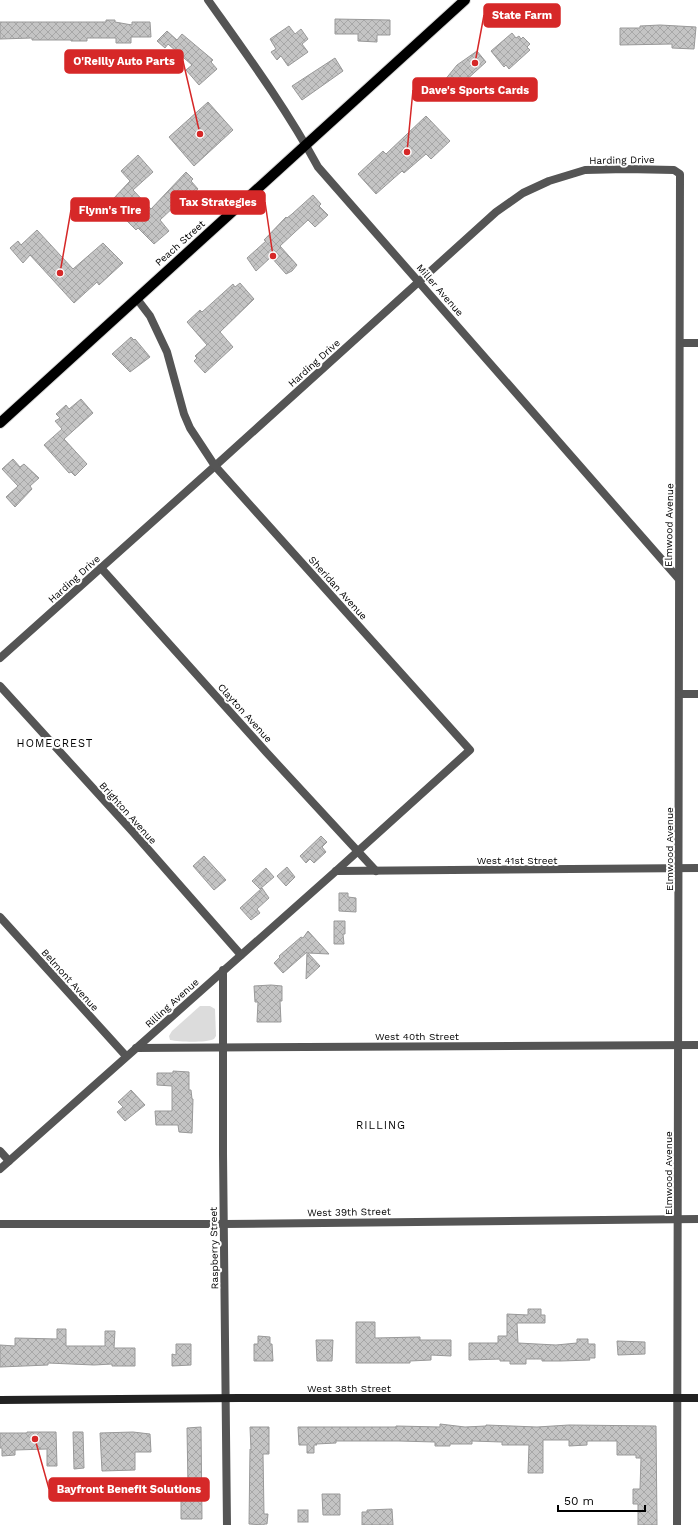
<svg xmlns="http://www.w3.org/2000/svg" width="698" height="1525" viewBox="0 0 698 1525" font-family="'Work Sans',sans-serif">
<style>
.green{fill:#dcdcdc}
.building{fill:url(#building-cross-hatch);stroke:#999}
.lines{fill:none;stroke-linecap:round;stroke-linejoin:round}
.primary-casing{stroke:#dbdbdb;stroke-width:12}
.minor{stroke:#555;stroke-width:8}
.secondary{stroke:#222;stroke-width:8}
.primary{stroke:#000;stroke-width:10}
.labels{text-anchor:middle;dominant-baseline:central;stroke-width:4;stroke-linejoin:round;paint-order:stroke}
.street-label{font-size:10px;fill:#000;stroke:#fff}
.neighbourhood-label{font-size:11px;letter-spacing:1px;fill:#000;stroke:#fff}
.leader{fill:none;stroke:#d62828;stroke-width:1.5}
.callout-dot{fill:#d62828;stroke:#fff;stroke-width:1.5}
.callout{fill:#d62828;stroke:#d62828;stroke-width:1.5}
.callout-label{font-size:11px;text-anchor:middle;font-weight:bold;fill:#fff}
</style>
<defs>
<pattern id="building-cross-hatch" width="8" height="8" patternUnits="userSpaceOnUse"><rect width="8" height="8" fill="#c4c4c4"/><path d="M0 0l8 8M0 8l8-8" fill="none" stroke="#a7a7a7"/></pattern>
</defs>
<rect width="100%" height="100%" fill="#fff"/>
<path class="green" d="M200 1006H210L215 1009 216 1036 214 1039C205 1043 180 1042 170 1040L169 1036 172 1031Z"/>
<g class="building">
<polygon points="335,19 390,20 390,35 377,35 377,42 358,41 358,34 335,34"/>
<polygon points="106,20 115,20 115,22 132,25 132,22 150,22 151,37 131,37 131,43 116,43 116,38 87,38 87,41 71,41 71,40 32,40 32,38 0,39 0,22 106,22"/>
<polygon points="660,25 696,27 694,49 672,48 672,44 620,45 620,28 640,28 640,26"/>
<polygon points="289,26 295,34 301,29 308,39 302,44 308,52 288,66 281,56 277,60 271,52 276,49 270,39"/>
<polygon points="167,31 177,40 182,34 213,60 211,62 217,69 199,85 186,70 192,65 168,44 165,48 157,41"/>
<polygon points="512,33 516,38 519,36 521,39 523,37 530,44 527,47 530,50 509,69 506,65 504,67 491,51"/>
<polygon points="477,51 486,62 453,92 444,81 457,65"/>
<polygon points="335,58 343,71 302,100 292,86"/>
<polygon points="208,102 233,130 194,166 169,137"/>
<polygon points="426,116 450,141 431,159 426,154 404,173 402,171 376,194 358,174 383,151 386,154"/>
<polygon points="138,155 153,172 133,190 151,209 186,172 193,179 191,181 198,189 179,206 177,204 160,220 169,231 154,244 138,228 136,230 122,216 125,213 115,204 118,201 114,198 130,181 121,171"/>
<polygon points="313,195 321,204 319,206 328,215 315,227 308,220 280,246 297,265 292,271 286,274 271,257 256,271 247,258 266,241 264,240 286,217 287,218 292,214"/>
<polygon points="37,230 73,269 103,243 123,263 99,285 97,282 74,303 30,255 23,263 10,248 18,241 21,245"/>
<polygon points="240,283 254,299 220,332 233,347 205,373 194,361 197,358 195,356 207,345 187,322 200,310 202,312 233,284 235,287"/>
<polygon points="131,337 134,340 135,339 150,357 130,372 112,354"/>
<polygon points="81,399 93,413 64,439 87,464 75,476 71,472 69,473 44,445 62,429 55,421 60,418 56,414 66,405 69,409"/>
<polygon points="13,459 20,467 24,464 39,478 30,486 32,489 15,507 6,497 18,486 2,469"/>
<polygon points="321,836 327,842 322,847 326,852 314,863 310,859 306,863 300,856"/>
<polygon points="204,856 226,880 214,890 193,866"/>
<polygon points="287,867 295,877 286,886 277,876"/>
<polygon points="266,868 274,877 260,889 252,881"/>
<polygon points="262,888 269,898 257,909 260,913 251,920 240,908"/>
<polygon points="339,893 348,893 348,897 356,898 356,912 339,911"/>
<polygon points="334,921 345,921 345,934 343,934 344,944 334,944"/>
<polygon points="308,931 329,954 308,953 320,966 306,979 307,952 283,973 274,963 280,957 279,956 301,937 303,938"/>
<polygon points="271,985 282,986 282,1001 280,1001 281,1022 257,1022 258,1002 255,1002 254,986"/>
<polygon points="173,1071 189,1072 189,1090 191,1090 192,1099 193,1099 192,1133 179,1132 178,1125 156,1125 155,1111 172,1111 172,1086 157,1085 157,1073 173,1073"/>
<polygon points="131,1090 145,1105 125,1121 117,1112 123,1107 118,1102"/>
<polygon points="528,1309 541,1309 541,1315 545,1315 545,1323 517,1323 518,1343 556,1345 577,1343 577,1339 588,1339 588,1344 595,1344 595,1358 589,1358 590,1360 561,1361 542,1361 542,1359 526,1359 526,1364 510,1364 510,1361 500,1361 500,1359 469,1360 469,1343 498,1343 498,1336 507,1336 507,1314 528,1315"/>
<polygon points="356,1322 375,1322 375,1338 420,1337 420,1340 451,1340 451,1356 431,1355 431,1360 410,1361 410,1363 356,1363"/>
<polygon points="57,1329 66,1329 66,1346 105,1346 105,1331 115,1331 114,1348 135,1348 135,1366 112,1366 112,1364 94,1365 48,1363 48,1365 0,1367 0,1345 15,1346 15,1338 57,1339"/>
<polygon points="258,1336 270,1337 270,1344 272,1344 273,1361 254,1361 254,1344 258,1344"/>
<polygon points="316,1340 333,1340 332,1361 317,1361"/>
<polygon points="617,1341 645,1342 645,1354 618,1355"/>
<polygon points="176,1344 191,1344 191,1365 172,1366 172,1354 176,1355"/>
<polygon points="440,1424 465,1427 486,1426 486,1425 537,1427 569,1425 656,1426 657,1525 638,1525 638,1504 633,1504 633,1489 640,1489 641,1458 636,1458 636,1455 617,1455 617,1441 587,1441 587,1445 569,1446 569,1440 543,1440 543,1473 528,1473 529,1445 502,1445 502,1442 472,1441 472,1444 450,1444 450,1446 435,1446 435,1442 399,1441 336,1441 336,1443 316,1444 317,1445 314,1445 314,1453 307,1453 307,1445 299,1445 298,1427 396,1427 396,1426 440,1427"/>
<polygon points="201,1427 202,1519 181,1519 181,1486 188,1486 187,1428"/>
<polygon points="250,1427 269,1427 269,1454 263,1454 264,1514 268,1514 267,1524 264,1524 264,1525 249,1524 250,1449 251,1450"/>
<polygon points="27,1432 56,1432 57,1466 47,1466 47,1449 15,1450 15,1455 2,1456 2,1448 0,1448 0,1433 27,1433"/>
<polygon points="73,1432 83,1432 84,1468 74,1469"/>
<polygon points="133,1432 150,1434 151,1452 135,1452 135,1470 102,1471 100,1433"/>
<polygon points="322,1494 340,1494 340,1515 323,1515"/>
<polygon points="392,1509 393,1525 362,1525 362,1512 367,1512 367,1510"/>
<rect x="298" y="1510" width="10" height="12"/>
</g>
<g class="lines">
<defs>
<polyline id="primary" points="0,423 465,0"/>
</defs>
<use href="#primary" class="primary-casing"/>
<g class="minor">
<path d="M208 0C247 55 286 108 318 167L678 578"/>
<polyline points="680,343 698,343"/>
<polyline points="101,568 267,753 376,871"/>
<polyline points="0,658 215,466 496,212 523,193 549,181 585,170 626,169 674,170 680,174 677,1525"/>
<polyline points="0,686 132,831 241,955"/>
<polyline points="679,694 698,694"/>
<polyline points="336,871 698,868"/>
<polyline points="0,917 126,1056"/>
<polyline points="223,970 223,1154 227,1525"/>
<polyline points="136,1048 698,1045"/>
<polyline points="0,1151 9,1161"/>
<polyline points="0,1169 336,871 470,750 215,466 190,428 184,414 167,352 150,316 137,299"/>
<polyline points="0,1224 224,1224 698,1219"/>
</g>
<polyline class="secondary" points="0,1400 239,1398 698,1398"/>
<use href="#primary" class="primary"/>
</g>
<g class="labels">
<g class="street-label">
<text transform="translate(622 160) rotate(-1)">Harding Drive</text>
<text transform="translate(180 243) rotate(-42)">Peach Street</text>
<text transform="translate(440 290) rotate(49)">Miller Avenue</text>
<text transform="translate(314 363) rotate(-42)">Harding Drive</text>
<text transform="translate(669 525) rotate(-89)">Elmwood Avenue</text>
<text transform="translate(74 579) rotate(-42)">Harding Drive</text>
<text transform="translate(338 588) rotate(48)">Sheridan Avenue</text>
<text transform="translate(245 713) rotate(48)">Clayton Avenue</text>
<text transform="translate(128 813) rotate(48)">Brighton Avenue</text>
<text transform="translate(669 849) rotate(-90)">Elmwood Avenue</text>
<text x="517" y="860">West 41st Street</text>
<text transform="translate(70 980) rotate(48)">Belmont Avenue</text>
<text transform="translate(172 1003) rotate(-42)">Rilling Avenue</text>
<text x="417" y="1036">West 40th Street</text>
<text transform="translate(668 1173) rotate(-90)">Elmwood Avenue</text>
<text transform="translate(349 1212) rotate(-1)">West 39th Street</text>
<text transform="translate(214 1248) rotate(-91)">Raspberry Street</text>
<text x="349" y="1388">West 38th Street</text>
</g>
<g class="neighbourhood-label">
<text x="55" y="743">HOMECREST</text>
<text x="381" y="1125">RILLING</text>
</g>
</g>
<path class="leader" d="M475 63L484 15M200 134L183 61M407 152L413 90M273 256L265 202M60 273L71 210M35 1439L49 1489"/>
<g class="callout-dot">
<circle cx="475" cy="63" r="4"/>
<circle cx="200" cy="134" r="4"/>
<circle cx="407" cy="152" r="4"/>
<circle cx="273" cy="256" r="4"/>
<circle cx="60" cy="273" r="4"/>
<circle cx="35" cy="1439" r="4"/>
</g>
<g class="callout">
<rect x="484" y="4" width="76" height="23" rx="4"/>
<rect x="65" y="50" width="118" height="23" rx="4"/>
<rect x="413" y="78" width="124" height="23" rx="4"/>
<rect x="171" y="191" width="94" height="23" rx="4"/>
<rect x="71" y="198" width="78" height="23" rx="4"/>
<rect x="49" y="1478" width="160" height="23" rx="4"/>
</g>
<g class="callout-label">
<text x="522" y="19">State Farm</text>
<text x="124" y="65">O'Reilly Auto Parts</text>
<text x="475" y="94">Dave's Sports Cards</text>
<text x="218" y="206">Tax Strategies</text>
<text x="110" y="214">Flynn's Tire</text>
<text x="129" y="1493">Bayfront Benefit Solutions</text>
</g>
<path d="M558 1505v6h87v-6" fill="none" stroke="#000000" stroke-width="2"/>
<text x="564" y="1505" font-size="12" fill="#000000" stroke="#ffffff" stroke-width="3" paint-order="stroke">50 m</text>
</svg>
